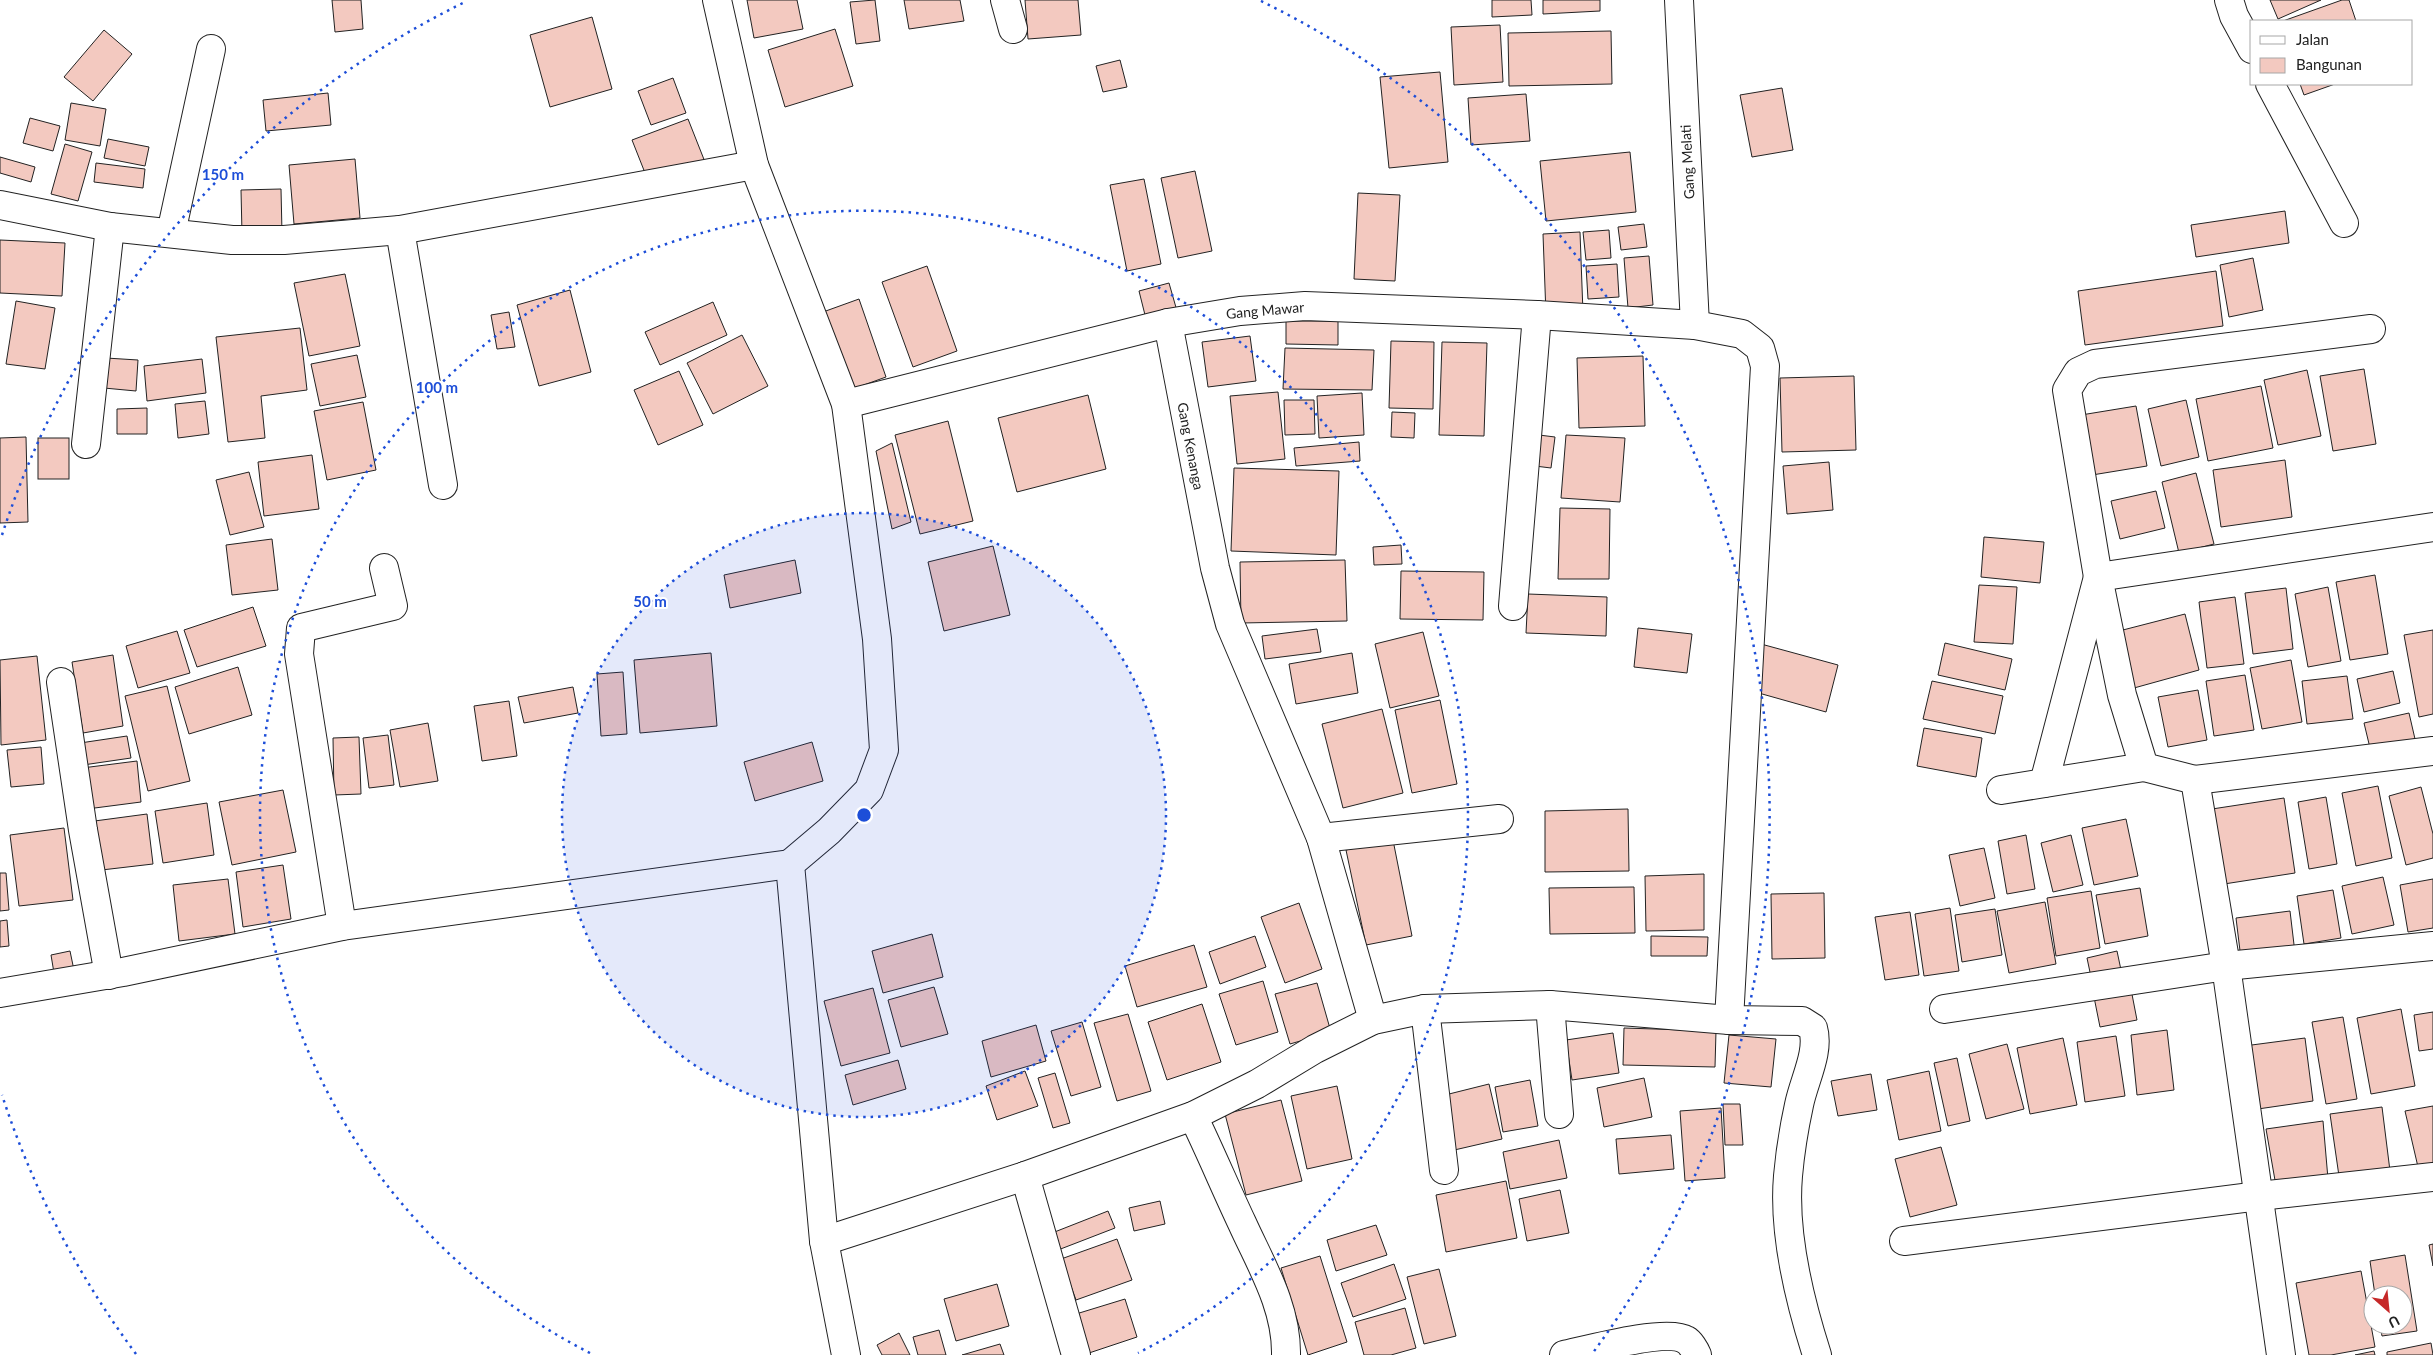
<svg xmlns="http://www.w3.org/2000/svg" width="2433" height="1355" viewBox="0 0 2433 1355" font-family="Lato,sans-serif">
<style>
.building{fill:#f3c9c0;stroke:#222}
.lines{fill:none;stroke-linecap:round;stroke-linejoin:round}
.minor-casing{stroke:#222;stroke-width:30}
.minor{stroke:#fff;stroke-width:28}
.ring{fill:none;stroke:#1d4ed8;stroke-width:2.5;stroke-dasharray:2.5 5}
.labels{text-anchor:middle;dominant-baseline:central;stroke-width:4;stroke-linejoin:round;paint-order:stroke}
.street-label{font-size:14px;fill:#222;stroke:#fff}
.centre{fill:#1d4ed8;stroke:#fff;stroke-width:2.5}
.ring-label{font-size:15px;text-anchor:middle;font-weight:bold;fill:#1d4ed8;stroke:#fff;stroke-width:4;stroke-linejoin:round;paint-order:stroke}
</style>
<rect width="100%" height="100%" fill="#fff"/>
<g class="building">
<polygon points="332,0 361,0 363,29 335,32"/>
<polygon points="747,0 797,0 803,29 754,38"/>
<polygon points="875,0 880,41 856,44 850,2"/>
<polygon points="904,0 960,0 964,21 909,29"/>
<polygon points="1025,0 1078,0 1081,35 1028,39"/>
<polygon points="1492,0 1531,0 1532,15 1492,17"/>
<polygon points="1543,0 1600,0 1600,11 1543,14"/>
<polygon points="2270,0 2321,0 2278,19"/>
<polygon points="2342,0 2349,0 2356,21 2283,21"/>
<polygon points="592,17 612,89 550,107 530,35"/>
<polygon points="1500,25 1503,82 1454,85 1451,27"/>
<polygon points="835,29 853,86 785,107 768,50"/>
<polygon points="104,30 132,54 93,101 64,77"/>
<polygon points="1611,31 1612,84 1509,86 1508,33"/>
<polygon points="1120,60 1127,87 1103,92 1096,66"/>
<polygon points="1440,72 1448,162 1389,168 1380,77"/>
<polygon points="673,78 686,113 651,125 638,91"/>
<polygon points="2300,84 2335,84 2304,95"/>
<polygon points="1782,88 1793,150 1752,157 1740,95"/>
<polygon points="328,93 331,125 266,131 263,100"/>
<polygon points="1526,94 1530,141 1471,145 1468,98"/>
<polygon points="71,103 106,109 100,146 65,140"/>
<polygon points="30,118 60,126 53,151 23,143"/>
<polygon points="688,119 705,162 649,183 632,140"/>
<polygon points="108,139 149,147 145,166 104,158"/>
<polygon points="65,144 92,152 78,201 51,194"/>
<polygon points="1630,152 1636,212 1546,221 1540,161"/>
<polygon points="0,157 35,167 31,182 0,173"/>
<polygon points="355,159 360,218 294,224 289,165"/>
<polygon points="96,163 145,169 143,188 94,182"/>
<polygon points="1195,171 1212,251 1178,258 1161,178"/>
<polygon points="1144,179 1161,264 1127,271 1110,185"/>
<polygon points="281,189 282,233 242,234 241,190"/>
<polygon points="1358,193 1400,195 1395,281 1354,279"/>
<polygon points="2285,211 2289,243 2196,257 2191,225"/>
<polygon points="1644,224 1647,247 1621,250 1618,227"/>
<polygon points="1609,230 1611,258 1586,260 1583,232"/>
<polygon points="1580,232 1583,313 1546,315 1543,234"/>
<polygon points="0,240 65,243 62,296 0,293"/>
<polygon points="1649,256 1653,305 1628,308 1624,258"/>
<polygon points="2253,258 2263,310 2229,317 2220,265"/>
<polygon points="1617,264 1619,297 1588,299 1586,266"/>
<polygon points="927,266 957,351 913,367 882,282"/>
<polygon points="2216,271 2223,326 2085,345 2078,291"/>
<polygon points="345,274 360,346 309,356 294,283"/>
<polygon points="1169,283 1177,311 1146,319 1139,291"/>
<polygon points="570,290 591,372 539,386 517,305"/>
<polygon points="859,299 886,377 850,390 823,312"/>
<polygon points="16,301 55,308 45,369 6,364"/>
<polygon points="713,302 727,335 660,365 645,332"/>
<polygon points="509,312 515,347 497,349 491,315"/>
<polygon points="1286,321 1338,321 1338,345 1286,344"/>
<polygon points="300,328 307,390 261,396 265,438 228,442 216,337"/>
<polygon points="742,335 768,386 713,414 687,363"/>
<polygon points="1250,336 1256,381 1208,387 1202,342"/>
<polygon points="1391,341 1434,342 1433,409 1389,408"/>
<polygon points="1442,342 1487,343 1484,436 1439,435"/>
<polygon points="1285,348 1374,350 1372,390 1283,389"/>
<polygon points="357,355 366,397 320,406 311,364"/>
<polygon points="1643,356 1645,426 1579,428 1577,358"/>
<polygon points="106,358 138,360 136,391 104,388"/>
<polygon points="202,359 206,393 147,401 144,366"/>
<polygon points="2364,369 2376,444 2333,451 2320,376"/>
<polygon points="2307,370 2321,436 2278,445 2264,380"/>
<polygon points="679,371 703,425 658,445 634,390"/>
<polygon points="1854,376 1856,450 1782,452 1780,378"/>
<polygon points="2261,386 2273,448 2208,461 2196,399"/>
<polygon points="1278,392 1285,459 1237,464 1230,396"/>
<polygon points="1362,393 1364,435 1319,438 1317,396"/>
<polygon points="1088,395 1106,469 1017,492 998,418"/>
<polygon points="1284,400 1314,400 1315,434 1285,435"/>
<polygon points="2186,400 2199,457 2161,466 2148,409"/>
<polygon points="205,401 209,434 178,438 175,404"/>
<polygon points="363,402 376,470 327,480 314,411"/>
<polygon points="2136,406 2147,466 2092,475 2081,415"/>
<polygon points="147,408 147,434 117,434 117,409"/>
<polygon points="1392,412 1415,413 1414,438 1391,437"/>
<polygon points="948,421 973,521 920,534 895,435"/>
<polygon points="1531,434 1555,437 1551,468 1527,465"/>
<polygon points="1566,435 1625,438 1620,502 1561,498"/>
<polygon points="26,437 28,522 0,523 0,438"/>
<rect x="38" y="438" width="31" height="41"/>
<polygon points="1359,442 1360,461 1296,466 1294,448"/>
<polygon points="892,443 911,522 892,529 876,451"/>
<polygon points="312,455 319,509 264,516 258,462"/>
<polygon points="2285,460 2292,517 2221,527 2213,470"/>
<polygon points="1829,462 1833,510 1787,514 1783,466"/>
<polygon points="1234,468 1339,471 1336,555 1231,551"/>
<polygon points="249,472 264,527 230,535 216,480"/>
<polygon points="2196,473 2214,544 2179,553 2162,482"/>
<polygon points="2156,491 2165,528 2120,539 2111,501"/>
<polygon points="1560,508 1610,509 1609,579 1558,579"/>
<polygon points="1984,537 2044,542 2040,583 1981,577"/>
<polygon points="272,539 278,590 232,595 226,545"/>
<polygon points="1401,545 1402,564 1374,565 1373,547"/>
<polygon points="993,546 1010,615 944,631 928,562"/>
<polygon points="795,560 801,593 730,608 724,575"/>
<polygon points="1345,560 1347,621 1241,623 1240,562"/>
<polygon points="1401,571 1484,572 1483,620 1400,619"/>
<polygon points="2375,575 2388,654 2350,660 2336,582"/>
<polygon points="1979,585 2017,587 2013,644 1974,642"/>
<polygon points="2328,587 2341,661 2308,667 2295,594"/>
<polygon points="2286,588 2293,649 2253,654 2245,593"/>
<polygon points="1528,594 1607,597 1606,636 1526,633"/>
<polygon points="2235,597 2244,664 2207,668 2199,602"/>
<polygon points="253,607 266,646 197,667 184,630"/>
<polygon points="2185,614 2199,670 2134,688 2119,631"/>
<polygon points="1638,628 1692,634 1687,673 1634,667"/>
<polygon points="1317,629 1321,652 1265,659 1262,636"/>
<polygon points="2433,630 2433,714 2419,717 2404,635"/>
<polygon points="177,631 190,673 138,688 126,646"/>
<polygon points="1423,632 1439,696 1390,708 1375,644"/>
<polygon points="1945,643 2012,659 2005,690 1938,675"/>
<polygon points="1761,644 1838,665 1826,712 1748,690"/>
<polygon points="711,653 717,726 640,733 634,660"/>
<polygon points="1352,653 1358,693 1296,704 1289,664"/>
<polygon points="113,655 123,726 83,733 72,662"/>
<polygon points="37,656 46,740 1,745 0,660"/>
<polygon points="2291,660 2302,722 2262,729 2250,668"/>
<polygon points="238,667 252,715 189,734 175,687"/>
<polygon points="2393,671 2400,703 2364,712 2357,679"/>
<polygon points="623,672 627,734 601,736 597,674"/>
<polygon points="2245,675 2254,730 2214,736 2206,681"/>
<polygon points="2347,676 2353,719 2307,724 2302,681"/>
<polygon points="1932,681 2003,696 1995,734 1923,719"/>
<polygon points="167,686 190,781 148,791 125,696"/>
<polygon points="573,687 578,713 524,723 518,697"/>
<polygon points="2198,690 2207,740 2168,747 2158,697"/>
<polygon points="1440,700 1457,784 1412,793 1395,710"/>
<polygon points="509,701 517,756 482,761 474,706"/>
<polygon points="1382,709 1403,793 1343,808 1322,724"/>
<polygon points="2409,713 2415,739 2370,748 2364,723"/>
<polygon points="428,723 438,781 400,787 390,730"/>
<polygon points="1924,728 1982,738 1976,777 1917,766"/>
<polygon points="388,735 394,785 369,788 363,738"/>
<polygon points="127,736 131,758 83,765 80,743"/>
<polygon points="359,737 361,794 334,795 333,738"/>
<polygon points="812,742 823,781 755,801 744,762"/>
<polygon points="41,747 44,784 11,787 7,750"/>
<polygon points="137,761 141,802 87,809 82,768"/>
<polygon points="2378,786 2392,858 2356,866 2342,793"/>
<polygon points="2421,787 2433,834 2433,858 2406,865 2389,796"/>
<polygon points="283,790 296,852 232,865 219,802"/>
<polygon points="2326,797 2337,864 2309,869 2298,802"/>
<polygon points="2284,798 2295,873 2224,884 2212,809"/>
<polygon points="207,803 214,855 163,863 155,811"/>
<polygon points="1628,809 1629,871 1545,872 1545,811"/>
<polygon points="147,814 153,864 93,871 87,822"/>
<polygon points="2126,819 2138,876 2094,885 2082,828"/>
<polygon points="64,828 73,900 19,906 10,835"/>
<polygon points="2026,835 2035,889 2007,894 1998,841"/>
<polygon points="2071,835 2083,885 2053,892 2041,843"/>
<polygon points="1393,840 1412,936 1366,945 1346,850"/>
<polygon points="1984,848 1995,898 1960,906 1949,855"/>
<polygon points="283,865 291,919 243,927 236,872"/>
<polygon points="0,873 6,873 9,910 0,911"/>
<polygon points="1704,874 1704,930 1646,931 1645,876"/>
<polygon points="2383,877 2394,925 2352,934 2342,886"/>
<polygon points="228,879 235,934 179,941 173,885"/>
<polygon points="2433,879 2433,928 2408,932 2400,885"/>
<polygon points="1634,887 1635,933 1550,934 1549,888"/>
<polygon points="2140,888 2148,936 2105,944 2096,895"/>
<polygon points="2333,890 2341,938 2304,944 2297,896"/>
<polygon points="2091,891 2100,948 2056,956 2047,898"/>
<polygon points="1824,893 1825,958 1772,959 1771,894"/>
<polygon points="2045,902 2056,964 2009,973 1997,911"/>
<polygon points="1299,903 1322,969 1285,983 1261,917"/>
<polygon points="1950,908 1959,971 1924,976 1915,914"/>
<polygon points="1995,909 2002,955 1962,962 1955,915"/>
<polygon points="2290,911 2295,953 2241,959 2236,918"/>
<polygon points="1910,912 1919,975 1885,980 1875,917"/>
<polygon points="7,920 9,946 0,947 0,921"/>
<polygon points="932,934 943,977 883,993 872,951"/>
<polygon points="1255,936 1266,967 1220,984 1209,952"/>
<polygon points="1651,936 1708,937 1707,956 1651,956"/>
<polygon points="1194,945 1207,987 1137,1007 1125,966"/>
<polygon points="70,951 75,975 55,979 51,955"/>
<polygon points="2117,951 2121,970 2091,977 2087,958"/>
<polygon points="1263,981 1278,1032 1236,1045 1219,994"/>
<polygon points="1317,983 1331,1032 1290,1044 1275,994"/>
<polygon points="2130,984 2137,1020 2100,1027 2093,992"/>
<polygon points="934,987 948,1034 901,1047 888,1000"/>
<polygon points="873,988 890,1053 841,1066 824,1001"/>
<polygon points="1202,1004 1221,1062 1167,1080 1148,1022"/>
<polygon points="2401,1009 2415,1086 2371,1094 2357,1018"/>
<polygon points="2433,1012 2433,1049 2419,1051 2414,1015"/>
<polygon points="1128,1014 1151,1091 1117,1101 1094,1023"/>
<polygon points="2343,1017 2357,1099 2326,1104 2312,1022"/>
<polygon points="1082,1022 1101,1087 1071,1096 1051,1031"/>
<polygon points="1036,1025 1046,1061 991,1077 982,1041"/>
<polygon points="1624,1028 1716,1031 1715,1067 1623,1065"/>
<polygon points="2167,1030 2174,1090 2137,1095 2131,1035"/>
<polygon points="1613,1033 1619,1073 1572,1080 1566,1040"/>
<polygon points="1729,1035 1776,1039 1771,1087 1724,1083"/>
<polygon points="2116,1036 2125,1096 2085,1102 2077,1042"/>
<polygon points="2063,1038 2077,1105 2030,1114 2017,1048"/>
<polygon points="2305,1038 2313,1101 2251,1110 2244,1046"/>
<polygon points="2007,1044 2024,1109 1986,1119 1969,1054"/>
<polygon points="1957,1058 1970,1121 1948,1126 1934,1063"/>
<polygon points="898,1060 906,1089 853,1105 845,1075"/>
<polygon points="1025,1071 1038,1106 997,1120 986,1086"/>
<polygon points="1929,1071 1941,1131 1899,1140 1887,1080"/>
<polygon points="1055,1073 1070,1123 1053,1128 1038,1078"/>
<polygon points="1871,1074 1877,1110 1838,1116 1831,1081"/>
<polygon points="1644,1078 1652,1117 1604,1127 1597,1088"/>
<polygon points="1530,1080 1538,1126 1503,1132 1495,1087"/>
<polygon points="1489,1084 1502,1139 1450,1151 1437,1097"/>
<polygon points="1337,1086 1352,1159 1307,1169 1291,1096"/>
<polygon points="1281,1100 1302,1181 1246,1195 1225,1114"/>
<polygon points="1723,1104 1740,1104 1743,1145 1725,1145"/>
<polygon points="2433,1106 2433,1166 2418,1167 2405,1111"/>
<polygon points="2382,1107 2391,1179 2340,1183 2330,1114"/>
<polygon points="1721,1108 1725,1178 1685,1181 1680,1111"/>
<polygon points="2323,1121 2328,1179 2276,1186 2266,1129"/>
<polygon points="1671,1135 1674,1169 1619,1174 1616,1139"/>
<polygon points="1559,1140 1567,1178 1510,1189 1503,1152"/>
<polygon points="1941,1147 1957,1205 1910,1217 1895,1159"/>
<polygon points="1506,1181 1517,1238 1446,1252 1436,1195"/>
<polygon points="1560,1190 1569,1233 1527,1241 1519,1199"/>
<polygon points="1160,1201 1165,1224 1134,1231 1129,1208"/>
<polygon points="1108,1211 1115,1228 1058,1250 1052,1233"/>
<polygon points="1376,1225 1387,1255 1336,1271 1327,1240"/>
<polygon points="1117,1239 1132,1280 1076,1300 1061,1259"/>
<polygon points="2433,1244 2433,1266 2429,1245"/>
<polygon points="2405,1255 2417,1331 2382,1336 2380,1325 2403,1325 2403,1295 2375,1295 2370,1261"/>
<polygon points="1320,1256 1347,1342 1308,1355 1281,1268"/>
<polygon points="1394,1264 1406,1299 1353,1317 1341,1283"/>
<polygon points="1439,1269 1456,1336 1424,1344 1407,1277"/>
<polygon points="2361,1271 2375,1347 2331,1355 2309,1355 2296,1283"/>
<polygon points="997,1284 1009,1326 956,1341 944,1299"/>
<polygon points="1125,1299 1137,1337 1089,1353 1076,1314"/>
<polygon points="1405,1308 1416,1348 1391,1355 1364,1355 1355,1322"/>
<polygon points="939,1330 946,1355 918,1355 913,1337"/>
<polygon points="899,1333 910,1355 882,1355 877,1345"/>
<polygon points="2431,1343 2433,1355 2387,1355 2387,1352"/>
<polygon points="1000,1344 1004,1355 962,1355"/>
<polygon points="2374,1351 2375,1355 2355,1355"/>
</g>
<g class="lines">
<defs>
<g id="minor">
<polyline points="717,0 754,165 846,404 877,639 884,750 869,790 829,831 790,864 824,1241 846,1355"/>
<polyline points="1005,0 1013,29"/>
<polyline points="1679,0 1695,325"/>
<polyline points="2229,0 2234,16 2252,49"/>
<polyline points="2270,84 2344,223"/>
<polyline points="0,205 110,227 232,240 284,240 400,230 754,165"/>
<polyline points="400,230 443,485"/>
<polyline points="171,233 211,49"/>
<polyline points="1168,323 1215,568 1230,624 1321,838 1373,1020"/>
<polyline points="846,404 1168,323 1240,311 1305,306 1537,315 1695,325 1742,334 1760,348 1765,366 1729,1020"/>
<polyline points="86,444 110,227"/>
<polyline points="1513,606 1537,315"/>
<polyline points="61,682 83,830 109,975"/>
<polyline points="2195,780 2433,751"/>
<polyline points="2044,783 2098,577 2433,527"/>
<polyline points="2001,790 2144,767"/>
<polyline points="1321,838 1499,819"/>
<polyline points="342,926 299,654 301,628 393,606 384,568"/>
<polyline points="0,993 123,972 342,926 790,864"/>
<polyline points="1550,1005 1559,1114"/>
<polyline points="1425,1009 1444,1170"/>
<polyline points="1944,1009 2226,966 2433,946"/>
<path d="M1193 1116C1210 1151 1225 1187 1242 1223 1261 1265 1287 1307 1286 1355"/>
<polyline points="1025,1176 1076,1355"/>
<path d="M824 1241 1025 1176 1193 1116 1257 1084 1315 1049 1373 1020 1425 1009 1550 1005 1729 1020 1802 1021 1813 1028C1820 1052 1804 1080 1799 1105 1794 1128 1790 1153 1788 1176 1783 1233 1800 1302 1817 1355"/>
<polyline points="1904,1241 2259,1196 2433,1177"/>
<path d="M1564 1355C1587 1350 1668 1328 1686 1340 1690 1342 1695 1350 1697 1355"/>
<polyline points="2281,1355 2226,966 2195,780 2144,767 2122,695 2098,577 2067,390 2078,372 2095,364 2371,329"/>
</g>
</defs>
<use href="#minor" class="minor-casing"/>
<use href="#minor" class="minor"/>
</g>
<circle cx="864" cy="815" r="302" fill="#1d4ed8" fill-opacity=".12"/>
<g class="ring">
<circle cx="864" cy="815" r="302"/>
<path d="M590 1353A604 604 0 1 1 1138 1353"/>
<path d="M136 1354A906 906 0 0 1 2 1095M2 535A906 906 0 0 1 467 1M1261 1A906 906 0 0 1 1592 1354"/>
</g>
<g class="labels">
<g class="street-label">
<text transform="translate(1687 162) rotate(-93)">Gang Melati</text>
<text transform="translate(1265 310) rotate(-5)">Gang Mawar</text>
<text transform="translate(1191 446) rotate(79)">Gang Kenanga</text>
</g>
</g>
<circle cx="864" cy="815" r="8" class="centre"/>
<g class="ring-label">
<text x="223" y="180">150 m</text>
<text x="437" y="393">100 m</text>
<text x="650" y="607">50 m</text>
</g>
<rect x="2250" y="20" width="162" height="65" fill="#ffffff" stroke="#a7a7a7"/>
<rect x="2260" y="36" width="25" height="8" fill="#ffffff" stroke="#a7a7a7"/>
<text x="2296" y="45" font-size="15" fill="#222222">Jalan</text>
<rect x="2260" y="58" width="25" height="15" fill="#f3c9c0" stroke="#a7a7a7"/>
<text x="2296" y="70" font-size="15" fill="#222222">Bangunan</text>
<g transform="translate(2388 1310) rotate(153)"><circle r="24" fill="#ffffff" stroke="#a7a7a7"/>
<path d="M0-4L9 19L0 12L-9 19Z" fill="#c62828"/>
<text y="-8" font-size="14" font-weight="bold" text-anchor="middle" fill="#222222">U</text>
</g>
</svg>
